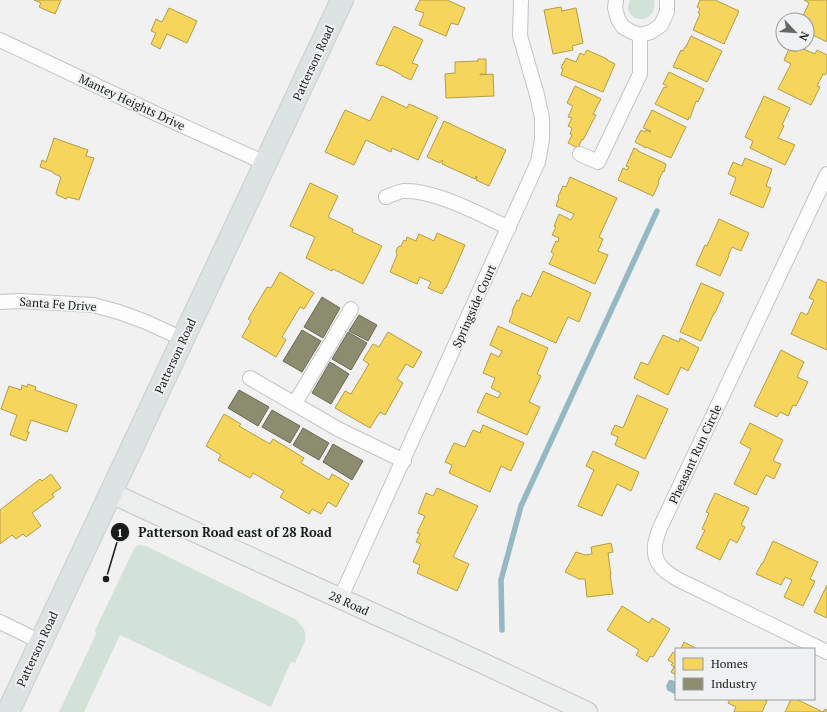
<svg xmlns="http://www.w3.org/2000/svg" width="827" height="712" viewBox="0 0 827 712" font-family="'PT Serif',serif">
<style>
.green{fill:#d3e2d8}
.water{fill:#95b8c2}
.homes{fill:#f6d55c;stroke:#b49d48}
.industry{fill:#8c8c6e;stroke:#6a6a55}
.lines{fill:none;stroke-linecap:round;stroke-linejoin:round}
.stream{stroke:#95b8c2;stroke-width:5.5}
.street-casing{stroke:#c4c4c4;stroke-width:16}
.secondary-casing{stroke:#c4c4c4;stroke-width:22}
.primary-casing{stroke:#cccdcd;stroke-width:24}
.street{stroke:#fdfdfd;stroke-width:14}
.secondary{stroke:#edefef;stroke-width:20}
.primary{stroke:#dce3e2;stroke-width:22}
.labels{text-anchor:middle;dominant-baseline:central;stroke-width:4;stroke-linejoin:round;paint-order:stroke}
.street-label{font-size:12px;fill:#1a1b1b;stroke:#f0f1f2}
.leader{fill:none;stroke:#1a1b1b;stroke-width:1.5}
.callout-dot{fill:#1a1b1b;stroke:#f0f1f2;stroke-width:1.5}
.mark-label{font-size:12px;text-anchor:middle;font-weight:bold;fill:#fff}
.callout-label{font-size:13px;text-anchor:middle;font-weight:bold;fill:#1a1b1b;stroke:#f0f1f2;stroke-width:4;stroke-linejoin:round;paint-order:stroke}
</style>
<rect width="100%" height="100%" fill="#f1f1f1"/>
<g class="green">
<path d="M630 0H654C658 22 632 25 628 9 628 6 629 3 630 0Z"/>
<path d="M138 545 146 546 295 619C314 635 303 644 295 663L291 662 271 707 120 635 84 712H59L96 634 95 630 134 549Z"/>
</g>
<polygon class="water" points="669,680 672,680 676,682 676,695 667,690 666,686"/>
<g class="homes">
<polygon points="34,0 61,0 55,14 39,7 41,3"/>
<polygon points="420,0 447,0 465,8 458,25 451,23 446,36 419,25 424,13 415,10"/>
<polygon points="700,0 715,0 739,11 724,44 693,30 700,14 698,13 700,9 697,7"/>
<polygon points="804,0 827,0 827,42 807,32 807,20 801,20 809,3"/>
<polygon points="561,7 562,11 576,8 583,43 572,46 573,50 553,54 544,10"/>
<polygon points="169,8 197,21 187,43 167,34 160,49 151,44 156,33 151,31 156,19 162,22"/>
<polygon points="394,26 423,40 412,63 418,65 411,80 402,76 402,75 382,65 381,66 376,64"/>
<polygon points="691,36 722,51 707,82 678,68 678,69 673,67 681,50 683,51 685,47 686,47"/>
<polygon points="799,47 815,54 817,50 827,55 827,72 825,75 823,74 817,86 820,87 811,105 778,89 791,64 784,60 789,49 796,52"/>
<polygon points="587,50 607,59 607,60 615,64 603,92 561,75 563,69 561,68 566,58 576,62 580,53 584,55"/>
<polygon points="478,59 486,59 486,74 480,74 480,75 493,74 494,96 446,98 445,74 455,73 455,62 478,61"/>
<polygon points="669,72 704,89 698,102 696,101 690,118 689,117 688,120 655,104 664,87 666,88 667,86 663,84"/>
<polygon points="575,86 601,99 593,114 596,115 583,140 582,139 578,148 568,143 572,135 570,134 572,128 568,126 572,118 568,117 573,106 567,103"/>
<polygon points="382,96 407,108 409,104 438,117 418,160 392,148 391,152 366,140 354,165 325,152 345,110 370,121"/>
<polygon points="764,96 790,108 782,125 784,126 778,138 795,145 785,165 750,148 753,141 745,137"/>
<polygon points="652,110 686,127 671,158 646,147 646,148 635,142 641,130 645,132 646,130 650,132 651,131 643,128"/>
<polygon points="444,121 506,150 489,186 476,180 477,177 476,176 475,179 442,164 443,161 442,160 440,163 427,157"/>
<polygon points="54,138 88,150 86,156 94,158 79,200 68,197 66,199 57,195 56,193 61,177 53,173 53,172 40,167 42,160 46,162"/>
<polygon points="634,148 638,150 638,151 666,164 664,172 663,171 658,182 659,183 653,196 618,180 623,168 627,170 629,167 626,166"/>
<polygon points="745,158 772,169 766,186 771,188 763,208 730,194 736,178 728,174 733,162 742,166"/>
<polygon points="570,177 617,198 599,237 603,239 598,251 608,255 595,284 549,264 554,254 551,252 556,241 558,242 559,238 552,235 556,227 554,226 559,214 571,220 574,214 556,206 559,198 558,197 563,186 566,187"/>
<polygon points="310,183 338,196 328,217 353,229 352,232 382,246 363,284 333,269 332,271 306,258 315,237 290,226"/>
<polygon points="719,219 749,233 741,251 732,247 728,256 729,256 720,276 696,265 705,245 707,246"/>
<polygon points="437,233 465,245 446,288 445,288 442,294 428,288 431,282 420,277 417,284 390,272 397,255 396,251 398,247 401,246 404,240 406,241 407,237 416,241 419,234 434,241"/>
<polygon points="543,271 591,293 579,322 568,317 556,343 509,322 513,312 512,311 517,300 519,301 522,293 531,297"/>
<polygon points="280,272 314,293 304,309 300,307 282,337 286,340 276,357 242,337 251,321 248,319 267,287 271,288"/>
<polygon points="818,279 827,283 827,350 791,334 801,312 807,315 814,300 809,298"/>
<polygon points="701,283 724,293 715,313 714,313 701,341 680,332"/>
<polygon points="498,326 548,348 537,374 541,376 529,402 540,407 527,435 477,412 486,393 498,398 501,393 491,388 495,378 483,373 491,353 499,357 502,351 490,345"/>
<polygon points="388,332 422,352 413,368 406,364 397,379 403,383 385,415 380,412 370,428 335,408 345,391 351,394 369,364 363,360 373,344 379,347"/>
<polygon points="663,335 679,342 680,338 699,348 688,371 681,367 668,395 634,378 641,362 648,365"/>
<polygon points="781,350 804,362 797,377 808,382 796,406 793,405 788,416 780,412 777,417 754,406"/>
<polygon points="28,384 36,387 35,390 77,405 67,432 31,420 27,432 29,432 26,441 10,435 17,415 1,409 9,386 21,390 22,385 27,387"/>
<polygon points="637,395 668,409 645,459 615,445 618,437 611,434 615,425 623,428"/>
<polygon points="224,414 241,424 239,426 270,444 273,439 304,458 301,463 329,480 332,474 349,484 336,507 328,502 321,514 312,509 309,514 280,497 284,491 253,473 250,478 218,460 221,455 206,446"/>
<polygon points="750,423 783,440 773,461 781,464 774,479 766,475 756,495 734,484 751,449 740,443"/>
<polygon points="483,425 524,443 511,471 501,466 490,492 449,473 452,465 445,462 454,443 465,447 473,430 480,433"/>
<polygon points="593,451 639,472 631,491 617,484 602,516 578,506 594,470 586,466"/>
<polygon points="51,474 61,488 52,494 54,497 32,513 41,526 26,537 23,534 16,539 12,535 0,544 0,510 40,479 42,481"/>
<polygon points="437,488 478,506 453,557 469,564 457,591 417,573 420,565 413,562 421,544 416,542 420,534 417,533 425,516 418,513 426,493 433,496"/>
<polygon points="715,493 744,506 744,505 749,508 741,525 745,527 737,543 730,539 720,560 696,548 705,530 702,529 709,513 706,512"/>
<polygon points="773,541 818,562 810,579 815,581 803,606 784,597 792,580 785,577 781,585 756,574 762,563 763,563"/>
<polygon points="611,543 613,552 608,553 611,575 610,575 613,594 587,597 585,579 579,579 565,572 576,552 585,555 592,554 591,547"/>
<polygon points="827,585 827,618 814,612"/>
<polygon points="622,606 649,623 652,618 670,629 653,657 650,656 647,662 636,655 639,650 607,630"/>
<polygon points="684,642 697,649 681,649"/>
<polygon points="673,652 676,654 676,675 671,672 674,667 671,665 673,663 668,660"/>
<polygon points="730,699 763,699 767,701 762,712 734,712 736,707 728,703"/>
<polygon points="791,699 796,699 823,712 825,709 827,710 827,712 785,712"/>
</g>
<g class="industry">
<polygon points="322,297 340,308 323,338 304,327"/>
<polygon points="359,315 377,325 368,341 349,331"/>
<polygon points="302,330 321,341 302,372 283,361"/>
<polygon points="348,332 367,343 351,370 332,359"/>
<polygon points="330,362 349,374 331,404 312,393"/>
<polygon points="239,390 269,407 258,426 228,408"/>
<polygon points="272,410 300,426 290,443 262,427"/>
<polygon points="303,428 329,443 319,460 293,445"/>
<polygon points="333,444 363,461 352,480 323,462"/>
</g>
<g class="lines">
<polyline class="stream" points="502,630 501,580 521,506 657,211"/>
<defs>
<g id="street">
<polyline points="616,0 615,8 618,19 623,27 632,32 640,35 651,32 661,25 667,12 667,0"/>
<polyline points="0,40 148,110 265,163"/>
<polyline points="580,154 598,162 640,74 640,35"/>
<path d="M827 174 659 530C658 535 655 541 655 546 653 564 665 572 679 580L827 652"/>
<path d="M386 197C391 195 398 192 403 191 434 189 481 215 509 228"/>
<polyline points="0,302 20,301 93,305 119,312 146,322 183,339"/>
<polyline points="250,378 338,429 404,461"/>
<polyline points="295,403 351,309"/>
<polyline points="340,599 538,162 542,140 542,118 537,95 520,36 521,0"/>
<polyline points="0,622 41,642"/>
</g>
<polyline id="secondary" points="111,493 271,567 478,661 587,712"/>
<polyline id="primary" points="8,712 342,0"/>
</defs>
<use href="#street" class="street-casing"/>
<use href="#secondary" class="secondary-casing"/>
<use href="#primary" class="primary-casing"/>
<use href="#street" class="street"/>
<use href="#secondary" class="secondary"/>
<use href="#primary" class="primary"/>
</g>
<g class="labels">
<g class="street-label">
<text transform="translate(313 63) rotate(-65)">Patterson Road</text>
<text transform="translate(132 102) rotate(25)">Mantey Heights Drive</text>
<text transform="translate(58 304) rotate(4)">Santa Fe Drive</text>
<text transform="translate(474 306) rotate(-66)">Springside Court</text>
<text transform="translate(175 356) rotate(-65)">Patterson Road</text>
<text transform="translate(695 454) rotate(-65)">Pheasant Run Circle</text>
<text transform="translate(349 603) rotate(24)">28 Road</text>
<text transform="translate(37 649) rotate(-65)">Patterson Road</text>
</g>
</g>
<path class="leader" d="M106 579L120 532"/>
<g class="callout-dot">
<circle cx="106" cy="579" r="4"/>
<circle cx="120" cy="532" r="10"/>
</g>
<g class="mark-label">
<text x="120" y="537">1</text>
</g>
<g class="callout-label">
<text x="235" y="537">Patterson Road east of 28 Road</text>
</g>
<rect x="675" y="648" width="140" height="52" fill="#f0f1f2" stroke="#9a9b9c"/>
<rect x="683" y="658" width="20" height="12" fill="#f6d55c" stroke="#9a9b9c"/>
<text x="711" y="668" font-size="12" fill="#1a1b1b">Homes</text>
<rect x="683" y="678" width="20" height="12" fill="#8c8c6e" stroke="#9a9b9c"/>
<text x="711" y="688" font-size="12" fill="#1a1b1b">Industry</text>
<g transform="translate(795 32) rotate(115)"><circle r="19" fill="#f0f1f2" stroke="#9a9b9c"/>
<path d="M0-3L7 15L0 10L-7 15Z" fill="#656666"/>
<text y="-6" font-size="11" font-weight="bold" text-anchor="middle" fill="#1a1b1b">N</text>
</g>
</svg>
